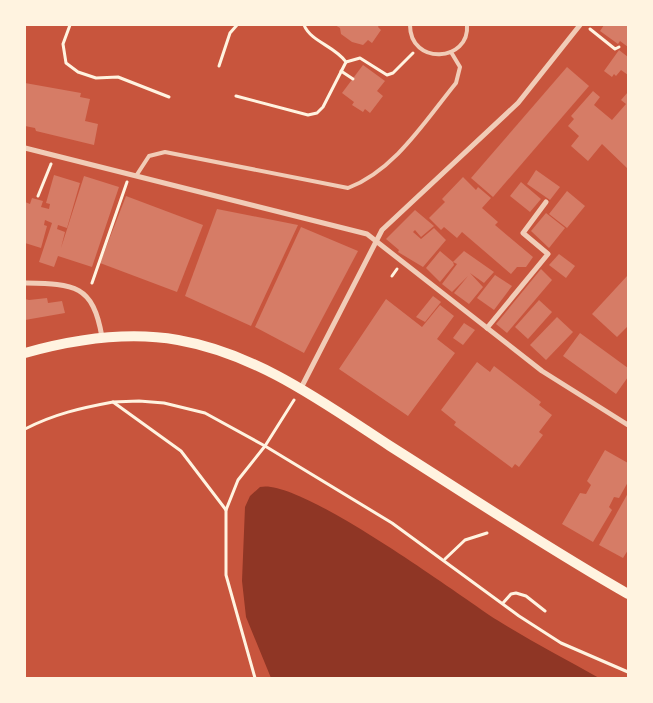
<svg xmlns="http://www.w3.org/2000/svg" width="653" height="703" viewBox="0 0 653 703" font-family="'Archivo Narrow',sans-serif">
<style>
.water{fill:#8f3625}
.building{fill:#d67c66}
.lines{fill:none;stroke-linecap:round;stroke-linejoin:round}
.path{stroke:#fff3e0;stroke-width:3}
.service{stroke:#f1ccb7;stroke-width:4}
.minor{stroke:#f1ccb7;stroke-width:5}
.secondary{stroke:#fff3e0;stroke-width:10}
</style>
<rect width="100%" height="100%" fill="#c8553d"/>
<path class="water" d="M260 487C299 477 457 594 497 620 530 641 565 659 599 678H271L246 617 242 581 245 507 250 496Z"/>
<g class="building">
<polygon points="335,25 379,25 378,27 381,30 372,43 368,40 363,45 352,42 341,34 340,28"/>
<polygon points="604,25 628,26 628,47 620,41 618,44 600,31"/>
<polygon points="619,50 628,57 628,75 621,70 616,76 614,74 612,77 604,71"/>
<polygon points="363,65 385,81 377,91 383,96 370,113 365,109 363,112 352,105 354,102 342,93"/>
<polygon points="567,67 589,86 493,197 471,178"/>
<polygon points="25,83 81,93 80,97 90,99 85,121 98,124 94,145 36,131 35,128 25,126"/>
<polygon points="593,91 600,97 594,105 612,120 626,104 621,100 628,92 627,168 602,144 588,161 571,146 579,136 568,126 574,119 571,116"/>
<polygon points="536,170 560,187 550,200 527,184"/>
<polygon points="54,175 80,183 67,228 58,225 57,229 65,232 61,248 84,176 119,187 92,267 58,256 54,267 39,262 52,223 45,220 44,225 47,226 41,248 25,243 25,202 30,204 32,198 43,201 41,207 49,209 50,204 46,203"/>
<polygon points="463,177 476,190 478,187 491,198 482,208 498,222 495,225 533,257 526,267 517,267 511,274 462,232 457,238 444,227 441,230 429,218 445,202 442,199"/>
<polygon points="521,182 541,199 530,212 510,196"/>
<polygon points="567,191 585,206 567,228 549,214"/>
<polygon points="126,196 203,225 177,292 100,263"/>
<polygon points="217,209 298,225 251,326 185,296"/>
<polygon points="415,210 434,226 421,237 415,230 413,232 421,239 434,228 446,240 423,267 398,252 399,250 386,239"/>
<polygon points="546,213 565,228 549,248 531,231"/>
<polygon points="301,227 358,251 304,353 255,327"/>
<polygon points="440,251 453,262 464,251 494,272 484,283 470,273 483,287 469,304 454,293 468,276 452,292 442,284 457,264 453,262 454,265 440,282 426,268"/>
<polygon points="559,254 575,266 566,278 549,265"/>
<polygon points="541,269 552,280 507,333 496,324"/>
<polygon points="495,275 512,286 494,310 477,298"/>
<polygon points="628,275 628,326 617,337 592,314"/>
<polygon points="433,296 441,302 425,322 416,317"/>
<polygon points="47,298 48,303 62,301 65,313 25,320 25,299 29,300"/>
<polygon points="386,299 422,327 440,305 454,316 437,339 455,353 408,416 339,369"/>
<polygon points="539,300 552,312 528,339 515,327"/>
<polygon points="557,317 573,332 546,360 530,345"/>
<polygon points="464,323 475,330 463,345 453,338"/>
<polygon points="580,333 628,368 628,377 616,394 563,356"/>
<polygon points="477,362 490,372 494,366 541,402 539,405 552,415 539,432 543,435 519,467 515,464 512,468 454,425 456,422 441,410"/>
<polygon points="605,450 628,463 628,482 619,498 614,497 609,507 612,510 593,542 562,524 580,493 586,494 591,485 587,481"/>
<polygon points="628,493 628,550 623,558 599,545"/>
</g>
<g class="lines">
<g class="path">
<polyline points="70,25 63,44 66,63 78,72 96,78 118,77 169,97"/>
<polyline points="590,29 615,49 619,47"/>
<polyline points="346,62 360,58 387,75 393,73 413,53"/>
<polyline points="219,66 230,33 237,25"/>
<polyline points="341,71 353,79"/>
<path d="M236 96 308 115 317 113 323 107 346 62C335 46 311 42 304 25"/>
<polyline points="38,196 51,164"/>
<polyline points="392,276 397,269"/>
<polyline points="92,283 127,182"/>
<polyline points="113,402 139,401 164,403 205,413 265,446 392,523 519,616 561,643 628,672"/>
<path d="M25 429C54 414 81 408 113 402L181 451 226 510V575L255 678"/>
<polyline points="226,510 238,480 265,446 294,400"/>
<polyline points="445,559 465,540 487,533"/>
<polyline points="503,603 511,594 516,593 526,596 545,611"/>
</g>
<g class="service">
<path d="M410 25C410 66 470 62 467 25"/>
<path d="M136 176 149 156 165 152 348 188C395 170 425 121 456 83L460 67 451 52"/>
</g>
<g class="minor">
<polyline points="25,148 367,234 542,371 628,425"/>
<path d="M25 283C74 284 93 284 102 337"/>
<polyline points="487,328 548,254 523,233 546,202"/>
<polyline points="301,388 382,230 518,103 580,25"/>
</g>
<path class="secondary" d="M25 353C75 339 127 331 178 340 258 354 324 403 390 446 469 496 547 548 628 594"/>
</g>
<rect width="653" height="703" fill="none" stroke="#fff3e0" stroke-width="52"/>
</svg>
